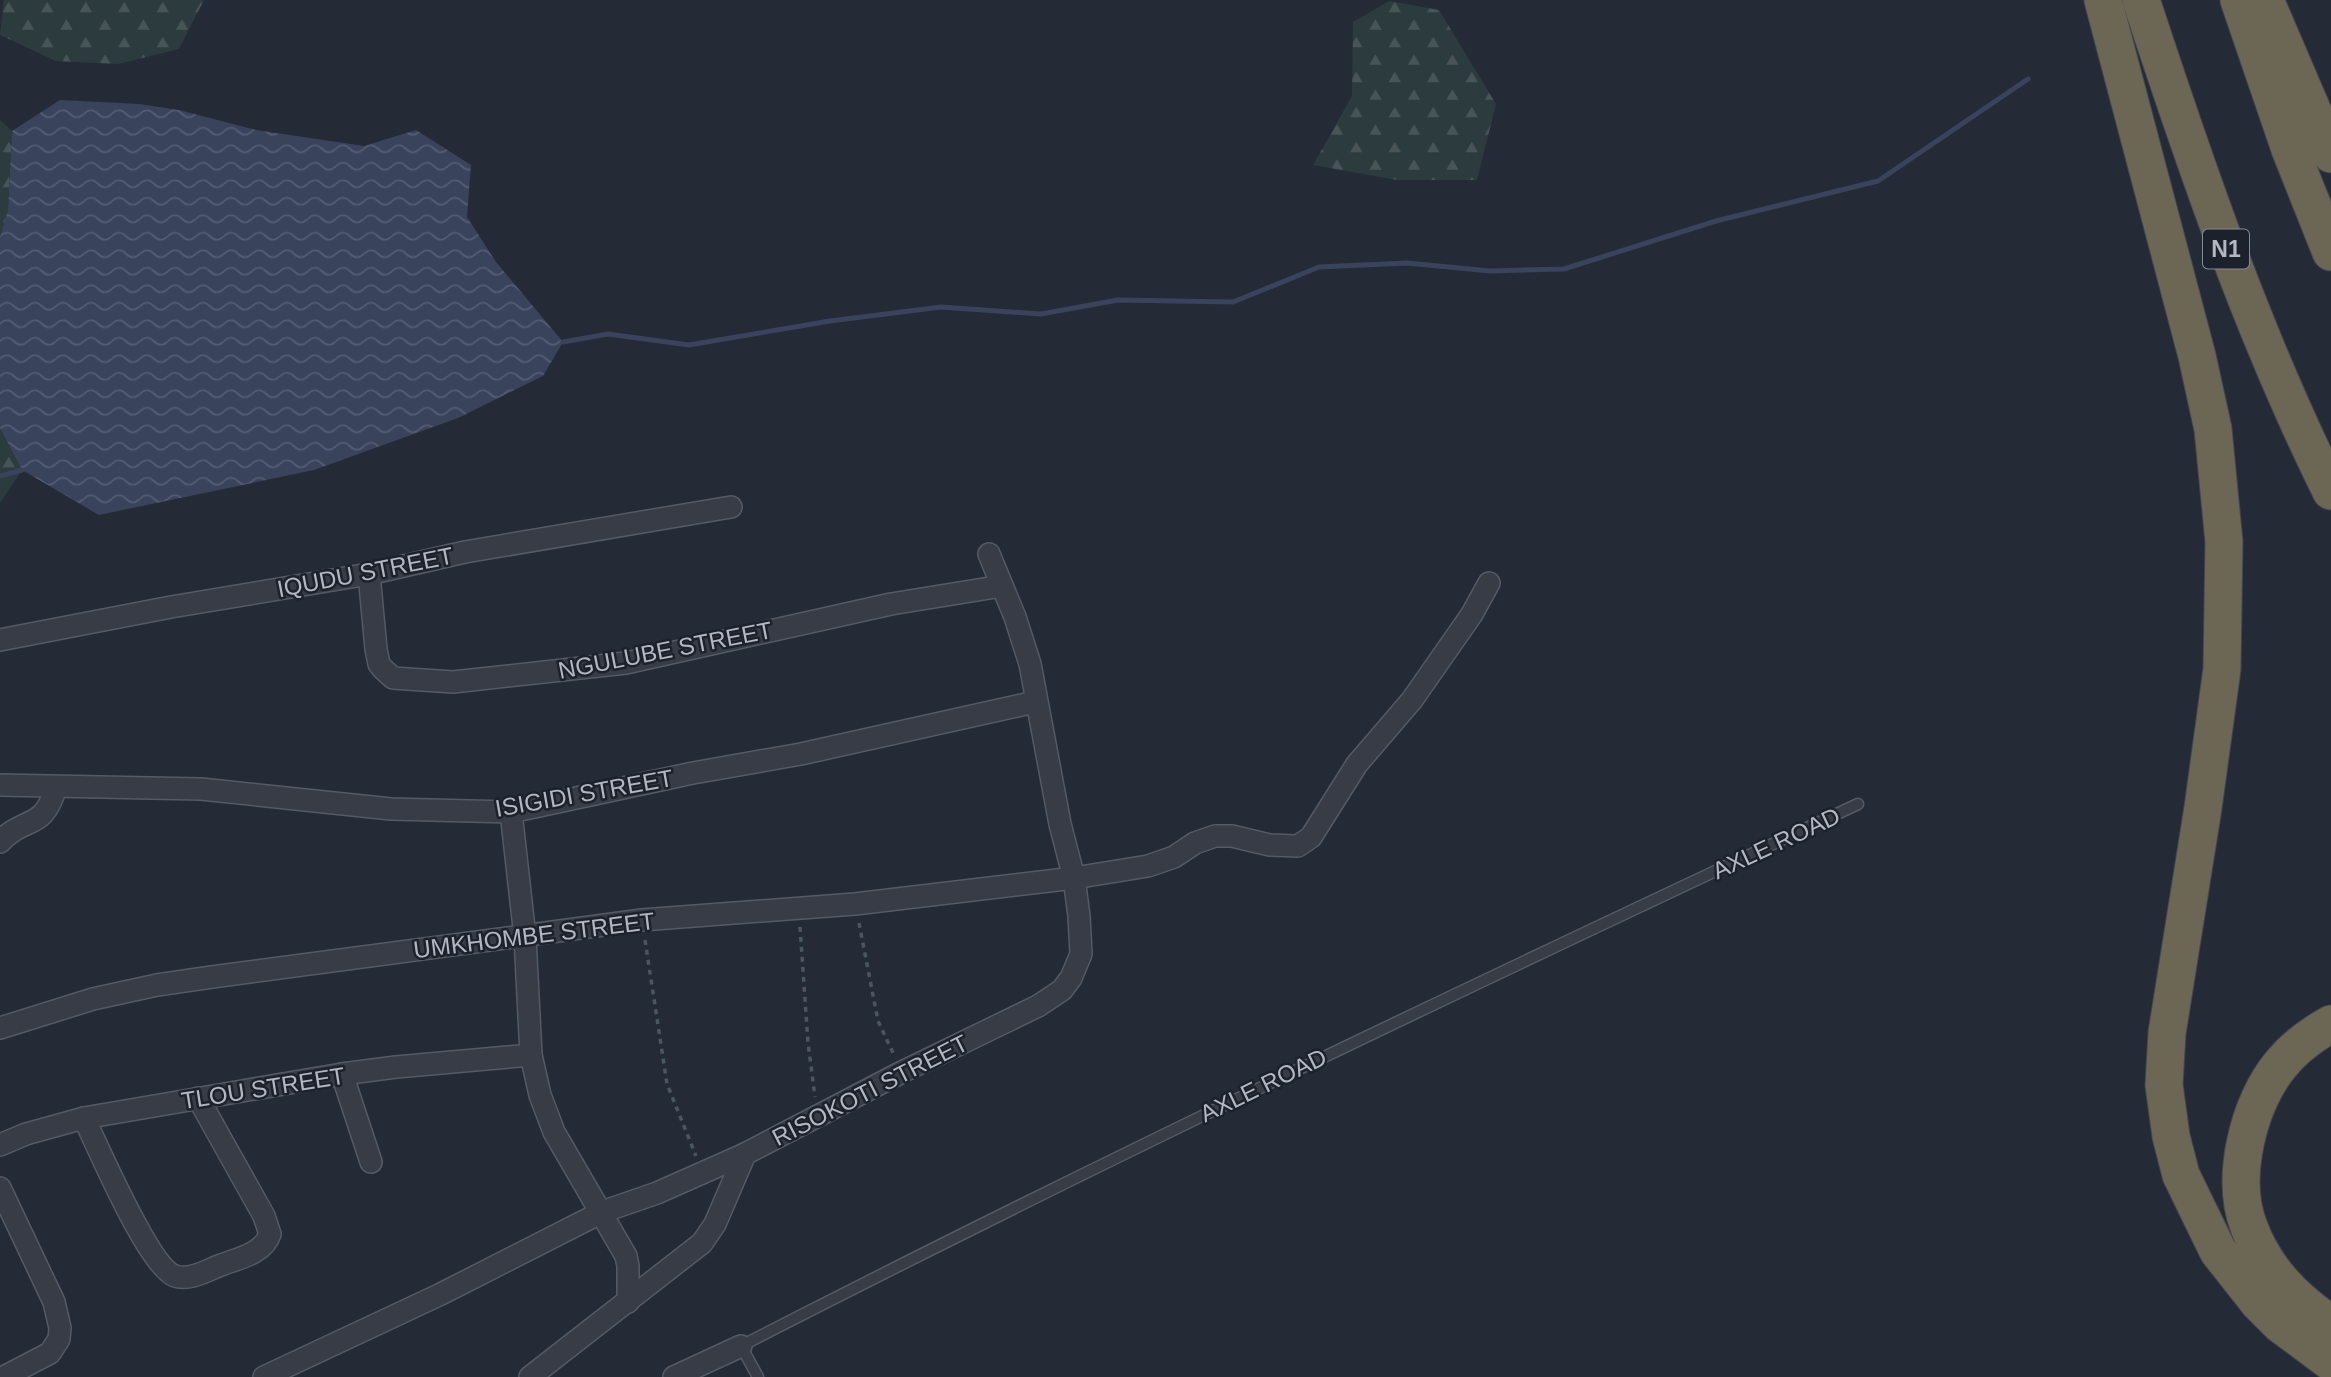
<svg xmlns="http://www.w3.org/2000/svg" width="2331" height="1377" viewBox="0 0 2331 1377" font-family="Helvetica,sans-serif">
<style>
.forest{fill:url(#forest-firs)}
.water{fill:url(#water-waves)}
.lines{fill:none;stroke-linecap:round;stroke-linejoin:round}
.stream{stroke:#3a435c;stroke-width:5}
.lane-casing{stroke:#555a65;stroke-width:13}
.street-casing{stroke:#555a65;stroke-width:24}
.highway-casing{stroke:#424752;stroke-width:39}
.path{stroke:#4a575c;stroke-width:3.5;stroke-dasharray:5 5;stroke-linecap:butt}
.lane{stroke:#373c47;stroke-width:10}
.street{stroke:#373c47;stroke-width:21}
.highway{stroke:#6c6655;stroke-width:37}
.labels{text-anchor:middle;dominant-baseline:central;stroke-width:5;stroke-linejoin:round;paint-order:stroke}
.shield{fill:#1d212c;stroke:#858a96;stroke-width:2}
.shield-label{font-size:23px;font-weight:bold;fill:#b2b7c3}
.street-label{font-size:24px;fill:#b2b7c3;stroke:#1d212c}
</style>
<defs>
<pattern id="forest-firs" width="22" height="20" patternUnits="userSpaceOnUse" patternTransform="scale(1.75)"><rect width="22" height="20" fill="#2c3b3d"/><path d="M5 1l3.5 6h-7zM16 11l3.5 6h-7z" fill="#485557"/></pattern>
<pattern id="water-waves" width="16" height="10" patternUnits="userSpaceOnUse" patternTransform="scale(1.75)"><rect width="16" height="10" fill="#3a435c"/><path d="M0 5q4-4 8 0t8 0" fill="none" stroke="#545c72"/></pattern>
</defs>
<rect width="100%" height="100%" fill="#242a36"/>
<g class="forest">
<polygon points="4,0 204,0 179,49 118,64 56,61 0,35"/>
<polygon points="1389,1 1439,10 1496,104 1477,180 1397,180 1313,165 1352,96 1353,22"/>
<polygon points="0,120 12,131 8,210 0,237"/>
<polygon points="0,428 22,470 0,503"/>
</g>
<polygon class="water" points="60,100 139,104 179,110 256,130 364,146 416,130 471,165 467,217 496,262 563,342 543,376 458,418 314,470 99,515 22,470 0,428 0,237 8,210 12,131"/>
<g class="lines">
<g class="stream">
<polyline points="563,342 608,334 689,345 830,321 941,307 1041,314 1118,300 1233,302 1319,267 1407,263 1490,271 1564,269 1716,221 1878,181 2028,79"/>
<polyline points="0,476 22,470"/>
</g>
<defs>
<path id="lane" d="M758 1377 741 1346C1109 1157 1483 980 1858 804"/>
<g id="street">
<polyline points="369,574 376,649 379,664 383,669 393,678 453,682 626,663 891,604 1002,586"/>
<polyline points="0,640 171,607 369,574 465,552 731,507"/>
<polyline points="0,785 201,789 391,809 511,812 693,773 801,754 1035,702"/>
<polyline points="511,812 525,937 531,1055 540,1095 554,1132 626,1256 628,1266 628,1302"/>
<path d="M0 842C25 815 43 832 56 787"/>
<polyline points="0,1028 93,999 157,985 212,977 642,920 855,904 1074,878 1148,866 1174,857 1195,843 1215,836 1232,836 1270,845 1298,846 1311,837 1357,764 1412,700 1472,614 1489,583"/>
<polyline points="342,1074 371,1162"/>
<path d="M84 1118C98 1147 149 1267 175 1276 190 1281 208 1270 221 1265 239 1258 263 1254 270 1234L264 1216 198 1098"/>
<polyline points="0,1145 26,1134 84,1118 342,1074 396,1067 531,1055"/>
<polyline points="0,1188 54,1302 60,1328 59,1339 50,1353 4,1377"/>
<polyline points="264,1377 441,1294 602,1212 657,1193 745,1154 902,1072 1038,1006 1062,990 1071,978 1081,954 1079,916 1074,878 1060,824 1030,664 1015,617 989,554"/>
<polyline points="530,1377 702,1243 715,1224 745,1154"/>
<polyline points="674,1377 741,1346"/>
</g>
<g id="highway">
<polyline points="2103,0 2197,356 2213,429 2224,542 2222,669 2203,808 2167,1033 2164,1085 2171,1136 2181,1175 2218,1251 2259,1303 2280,1324 2331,1362"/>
<path d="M2141 0C2196 167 2253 334 2331 491"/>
<polyline points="2239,0 2290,149 2331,252"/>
<polyline points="2265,0 2331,154"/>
<path d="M2331 1024C2313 1034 2294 1048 2281 1064 2248 1103 2230 1179 2249 1227 2265 1270 2294 1299 2331 1324"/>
</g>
</defs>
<use href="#lane" class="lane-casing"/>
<use href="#street" class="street-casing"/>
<use href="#highway" class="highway-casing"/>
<g class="path">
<polyline points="859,923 878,1021 895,1057"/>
<polyline points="800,927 808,1043 815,1097"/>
<polyline points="645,940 667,1084 696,1156"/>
</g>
<use href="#lane" class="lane"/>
<use href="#street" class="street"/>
<use href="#highway" class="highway"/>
</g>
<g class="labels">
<rect class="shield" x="2203" y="229.5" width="46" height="39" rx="5"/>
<g class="shield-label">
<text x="2226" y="249">N1</text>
</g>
<g class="street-label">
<text transform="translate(365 572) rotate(-11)">IQUDU STREET</text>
<text transform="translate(665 650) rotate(-11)">NGULUBE STREET</text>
<text transform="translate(584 793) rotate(-10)">ISIGIDI STREET</text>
<text transform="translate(1776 843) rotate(-25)">AXLE ROAD</text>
<text transform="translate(534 935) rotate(-7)">UMKHOMBE STREET</text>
<text transform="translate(1263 1085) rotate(-26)">AXLE ROAD</text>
<text transform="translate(263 1088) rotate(-9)">TLOU STREET</text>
<text transform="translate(870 1090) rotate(-27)">RISOKOTI STREET</text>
</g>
</g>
</svg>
